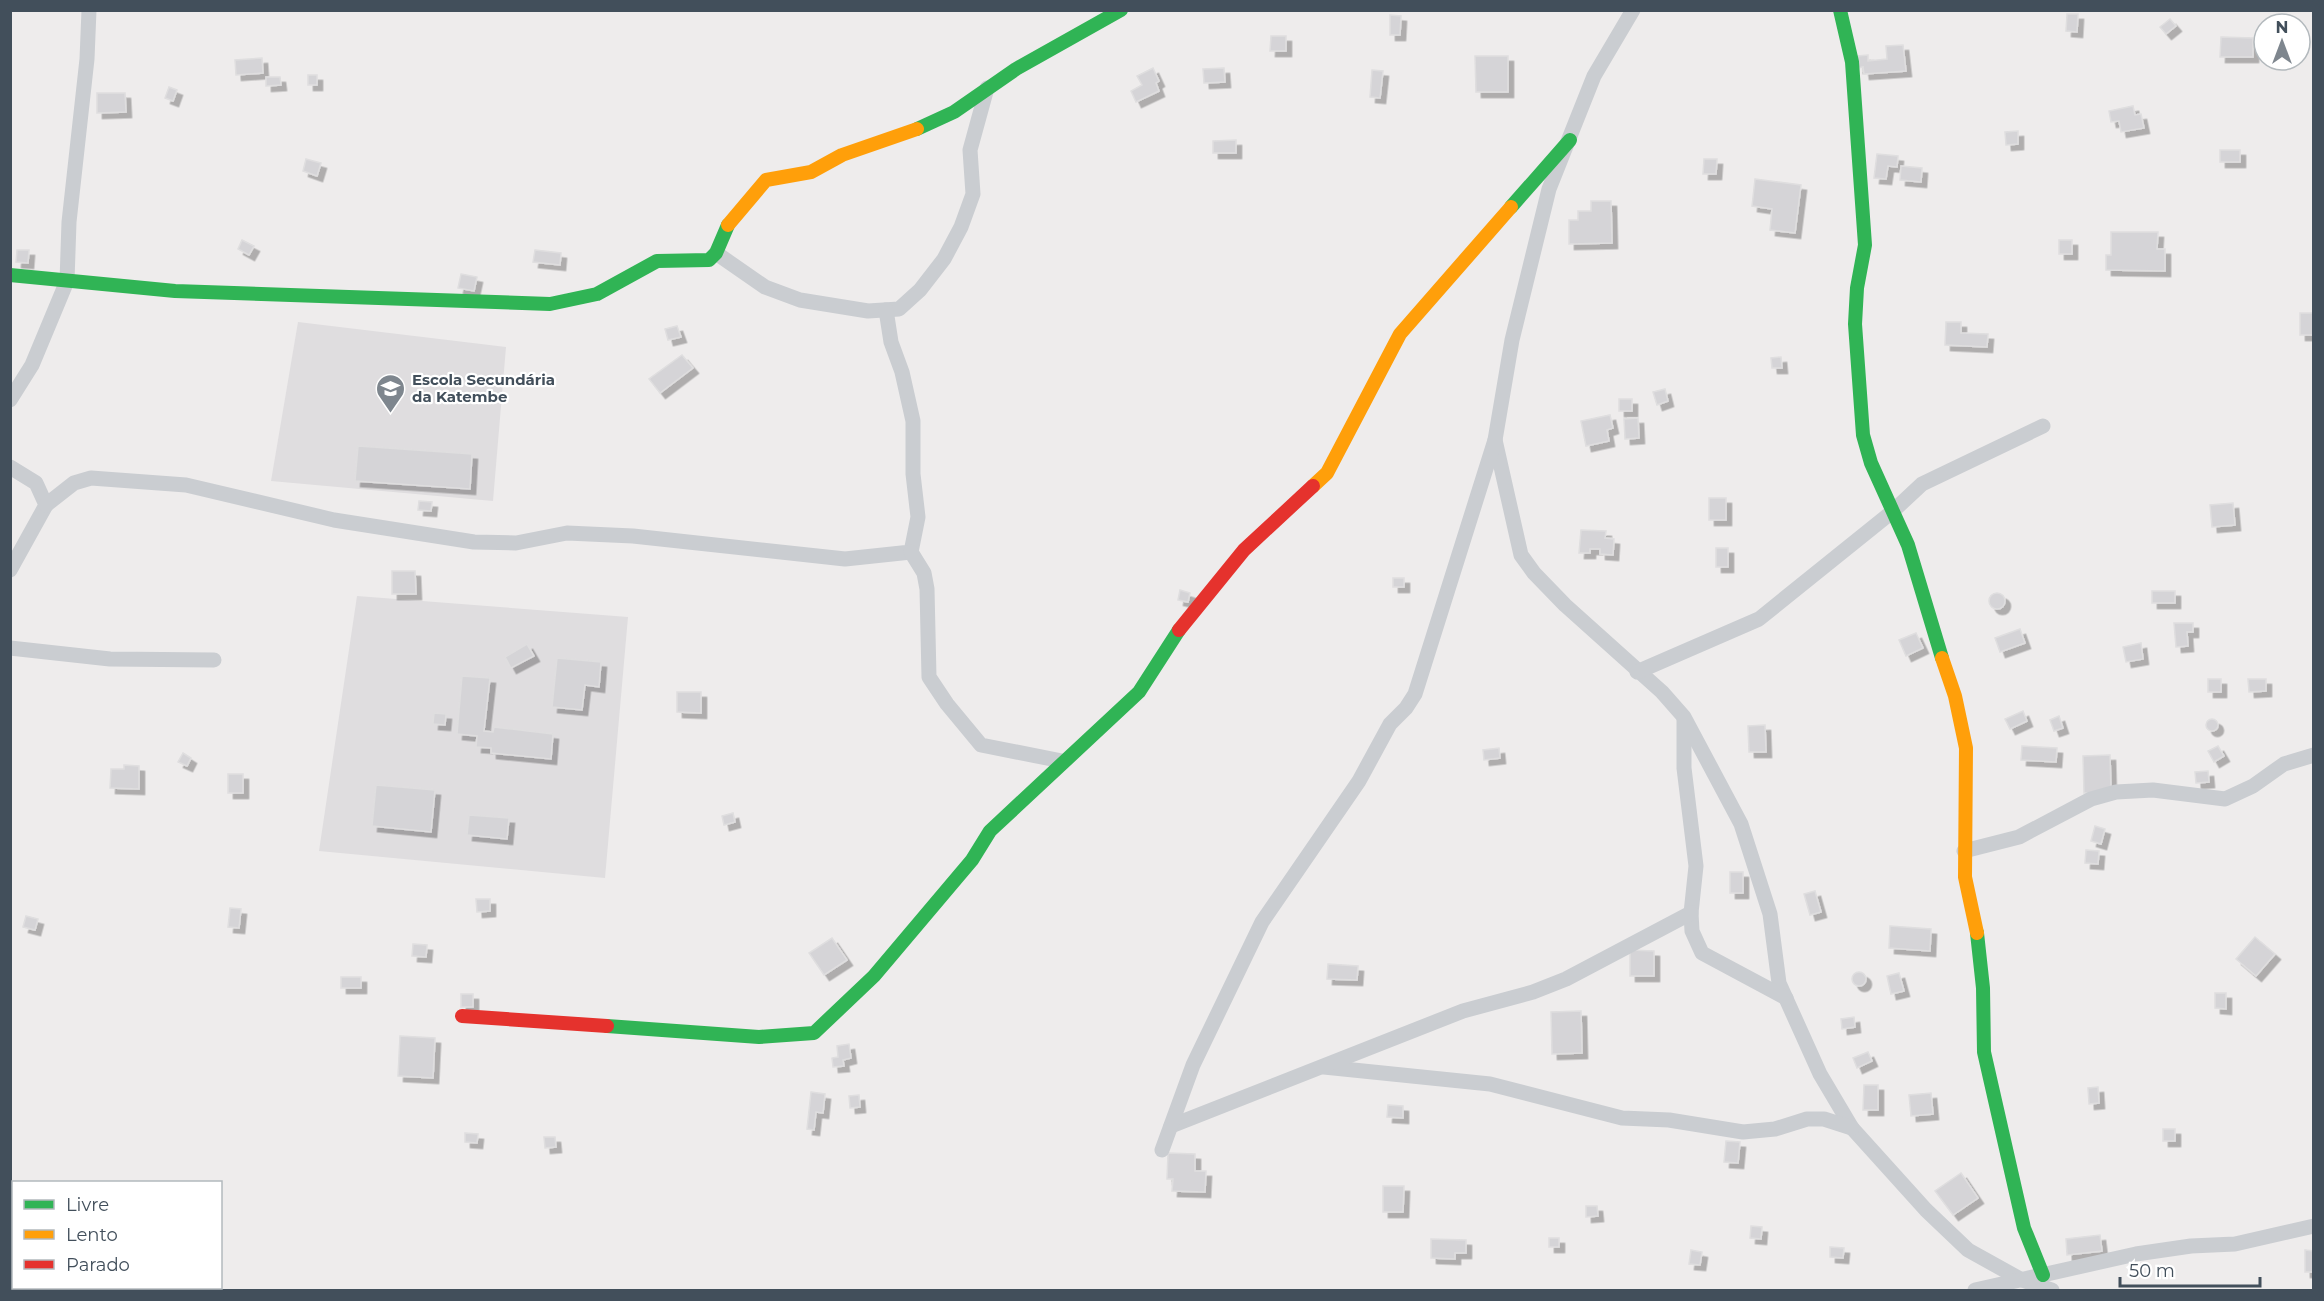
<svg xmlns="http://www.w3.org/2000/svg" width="2324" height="1301" viewBox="0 0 2324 1301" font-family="Montserrat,sans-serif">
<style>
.education{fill:#dfdddf}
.building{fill:#d5d4d7;stroke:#dfdedf;stroke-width:1.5;filter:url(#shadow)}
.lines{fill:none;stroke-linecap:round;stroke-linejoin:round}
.street{stroke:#cacdd1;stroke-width:15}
.fast{stroke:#30b455;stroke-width:14}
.slow{stroke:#ff9f0a;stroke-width:14}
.jam{stroke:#e5322d;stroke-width:14}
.labels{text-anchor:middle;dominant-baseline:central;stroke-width:4.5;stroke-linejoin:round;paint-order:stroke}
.poi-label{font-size:15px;font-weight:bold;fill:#424f5b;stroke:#fff;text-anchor:start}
</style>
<defs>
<filter id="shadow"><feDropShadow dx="5.5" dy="5.5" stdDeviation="0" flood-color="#0004"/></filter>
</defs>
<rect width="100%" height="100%" fill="#eeecec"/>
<g class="education">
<polygon points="298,322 506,347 493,501 271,481"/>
<polygon points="357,596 628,617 605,878 319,851"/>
</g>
<g class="building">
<polygon points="2067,14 2078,14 2077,32 2066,31"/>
<polygon points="1390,15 1401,16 1400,35 1390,35"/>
<polygon points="2170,19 2176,26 2166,34 2160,27"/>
<polygon points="1271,36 1286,36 1286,51 1270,51"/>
<polygon points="2221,37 2253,38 2253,57 2220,57"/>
<polygon points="1903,45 1906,71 1864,74 1863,67 1858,68 1857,56 1868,55 1868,61 1887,59 1886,46"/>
<polygon points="1475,56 1508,56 1508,92 1476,92"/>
<polygon points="262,58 263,73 236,75 235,60"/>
<polygon points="1153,68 1159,81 1156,83 1159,91 1136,102 1131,91 1142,85 1137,76"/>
<polygon points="1224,68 1225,82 1204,83 1203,69"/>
<polygon points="1372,70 1383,71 1380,98 1370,97"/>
<rect x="308" y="75" width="9" height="10"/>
<polygon points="266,77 280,77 281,85 266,86"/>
<polygon points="169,87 177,90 173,101 165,98"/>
<polygon points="97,93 125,93 126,112 97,113"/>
<polygon points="2133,106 2135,115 2141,114 2144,128 2121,132 2119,121 2111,122 2109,111"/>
<polygon points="2018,131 2018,144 2006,145 2005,132"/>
<polygon points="1236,140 1236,153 1213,153 1213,141"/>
<rect x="2220" y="150" width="20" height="12"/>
<polygon points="1877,154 1898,156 1897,167 1888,166 1886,179 1874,178"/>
<polygon points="306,159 321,163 317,176 303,171"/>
<polygon points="1704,159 1717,159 1716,174 1703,174"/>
<polygon points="1901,166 1922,168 1921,182 1900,180"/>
<polygon points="1755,179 1801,185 1795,233 1770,230 1772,209 1752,206"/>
<polygon points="1591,201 1611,201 1612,243 1569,244 1569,220 1578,220 1578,211 1591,211"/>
<polygon points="2111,232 2158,232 2157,249 2165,249 2165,271 2106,270 2106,255 2111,255"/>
<polygon points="242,240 254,246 249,255 238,249"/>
<rect x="2059" y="240" width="13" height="14"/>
<polygon points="17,250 29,250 28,263 16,262"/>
<polygon points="535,250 561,253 560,265 533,262"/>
<polygon points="461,274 477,277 474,291 458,288"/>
<rect x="2300" y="313" width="14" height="22"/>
<polygon points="1946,322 1961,322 1961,333 1988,334 1987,347 1945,345"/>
<polygon points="677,326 681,337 668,340 665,329"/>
<polygon points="682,355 693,368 660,393 649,379"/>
<polygon points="1781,357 1782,368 1772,368 1771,358"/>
<polygon points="1665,389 1668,401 1657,405 1653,392"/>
<rect x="1619" y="399" width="13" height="12"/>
<polygon points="1610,415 1613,428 1607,430 1609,441 1586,446 1581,421"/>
<polygon points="1638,418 1639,438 1625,439 1624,419"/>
<polygon points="358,446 472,454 470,489 355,481"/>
<rect x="1709" y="498" width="17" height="22"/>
<polygon points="419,501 432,502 431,511 418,510"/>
<polygon points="2233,503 2235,525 2212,527 2210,505"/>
<polygon points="1581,530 1606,531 1605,538 1614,539 1613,555 1600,554 1600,549 1590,549 1590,553 1579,553"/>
<rect x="1716" y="548" width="12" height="19"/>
<polygon points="392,571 415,571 416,594 392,594"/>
<rect x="1393" y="578" width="11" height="9"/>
<polygon points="1180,590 1190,593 1188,602 1178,600"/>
<rect x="2152" y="591" width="23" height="12"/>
<circle cx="1997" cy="601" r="8"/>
<polygon points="2174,623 2193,623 2193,632 2187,632 2188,646 2176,647"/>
<polygon points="2020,629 2025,643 2000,652 1995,638"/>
<polygon points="1916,633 1923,648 1906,656 1899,640"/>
<polygon points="2141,643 2143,659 2126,662 2123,647"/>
<polygon points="527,644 534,656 511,668 505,657"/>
<polygon points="557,658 601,662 599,687 585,685 582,710 552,707"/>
<polygon points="462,676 490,678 484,731 493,732 494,727 553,734 551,759 491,753 491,748 476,747 477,736 457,734"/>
<rect x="2208" y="679" width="13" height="13"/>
<polygon points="2248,679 2266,679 2266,691 2249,692"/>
<polygon points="677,692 701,692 701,713 677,712"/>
<polygon points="2023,711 2027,721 2010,729 2005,719"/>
<polygon points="434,713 446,714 445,725 433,724"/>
<polygon points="2059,716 2063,728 2054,731 2050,720"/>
<circle cx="2212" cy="725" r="6"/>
<polygon points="1765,725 1766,752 1749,752 1748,726"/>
<polygon points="2022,746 2057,748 2056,762 2021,760"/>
<polygon points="2218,746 2224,756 2214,762 2208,751"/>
<polygon points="1499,748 1500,758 1484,760 1483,750"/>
<polygon points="183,753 191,758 187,766 178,762"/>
<polygon points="2110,755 2111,791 2084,793 2083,756"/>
<polygon points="124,765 139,766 139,789 110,788 111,769 124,769"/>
<polygon points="2208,771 2209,782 2196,783 2195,772"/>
<rect x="228" y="774" width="15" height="19"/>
<polygon points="376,785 435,790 431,832 372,826"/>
<polygon points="733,813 735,822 724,825 722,816"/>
<polygon points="469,815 509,818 507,839 467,835"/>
<polygon points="2095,826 2105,829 2101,844 2091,841"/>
<polygon points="2086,850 2099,851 2098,864 2085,863"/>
<rect x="1730" y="872" width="13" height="21"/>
<polygon points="1815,891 1821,912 1810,915 1804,894"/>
<polygon points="476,899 490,899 490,911 477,912"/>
<polygon points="230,908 241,909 239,928 228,927"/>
<polygon points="26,916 38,919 35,930 23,927"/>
<polygon points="1890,926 1931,929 1930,951 1889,948"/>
<polygon points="2255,937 2275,954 2256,976 2236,959"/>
<polygon points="832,938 847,960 824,975 809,953"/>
<polygon points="413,944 427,945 426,957 412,956"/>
<polygon points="1630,950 1654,951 1654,976 1630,976"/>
<polygon points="1328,964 1358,966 1357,980 1327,979"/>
<circle cx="1859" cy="979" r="7"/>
<polygon points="1899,973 1904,991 1891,994 1887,976"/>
<rect x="341" y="977" width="20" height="11"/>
<polygon points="2215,993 2226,993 2226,1009 2215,1008"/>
<rect x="461" y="994" width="12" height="13"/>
<polygon points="1581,1011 1582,1053 1552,1054 1551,1012"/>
<polygon points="1854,1017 1855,1027 1842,1029 1841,1019"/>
<polygon points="400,1036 435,1038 433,1078 398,1076"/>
<polygon points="849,1044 851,1058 843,1060 844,1066 833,1067 832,1058 838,1057 837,1046"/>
<polygon points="1868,1052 1872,1061 1857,1068 1853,1058"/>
<polygon points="1864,1085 1878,1085 1878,1110 1863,1110"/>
<polygon points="2098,1087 2099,1103 2089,1104 2088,1088"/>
<polygon points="811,1092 825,1094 823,1113 816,1112 814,1130 807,1129"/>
<polygon points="1931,1093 1933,1114 1911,1116 1909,1095"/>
<polygon points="859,1095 860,1107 850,1108 849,1096"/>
<polygon points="1388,1105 1403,1106 1403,1118 1387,1117"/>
<rect x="2163" y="1129" width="12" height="12"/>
<polygon points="465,1133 478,1134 477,1143 465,1142"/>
<polygon points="544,1137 555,1137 556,1147 545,1148"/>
<polygon points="1726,1141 1740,1142 1738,1163 1724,1162"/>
<polygon points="1168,1153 1195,1154 1195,1171 1206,1171 1205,1192 1172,1191 1173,1179 1167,1179"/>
<polygon points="1961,1173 1978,1198 1953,1215 1935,1191"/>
<polygon points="1383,1186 1404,1186 1403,1212 1383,1212"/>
<polygon points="1586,1206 1597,1206 1598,1216 1586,1217"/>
<polygon points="1751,1226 1762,1227 1761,1239 1750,1238"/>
<polygon points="2100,1235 2102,1251 2067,1255 2066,1239"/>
<rect x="1549" y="1238" width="10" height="9"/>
<polygon points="1431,1239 1466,1240 1466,1253 1455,1253 1455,1259 1431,1258"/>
<polygon points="1830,1247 1844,1248 1843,1258 1830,1257"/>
<polygon points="1691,1250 1702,1252 1700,1265 1689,1264"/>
<polygon points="2305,1250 2314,1251 2314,1272 2305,1272"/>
</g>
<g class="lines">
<g class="street">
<polyline points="716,253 765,287 800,300 868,311 899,309 920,290 944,259 961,227 973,194 970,150 987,88"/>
<polyline points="10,400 32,365 67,281 69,222 87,59 89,10"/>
<polyline points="1495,440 1521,555 1534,573 1565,605 1662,692 1684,717 1741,824 1770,914 1779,983 1820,1074 1852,1128 1926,1210 1968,1250 2022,1280 2052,1290"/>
<polyline points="10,467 36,483 46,505 10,570"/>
<polyline points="46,505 74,483 91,478 186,485 334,520 474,542 516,543 567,533 633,536 845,559 911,552 918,517 913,474 913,421 902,372 891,342 886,310"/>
<polyline points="911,552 924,573 927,589 929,677 947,704 981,745 1062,761"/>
<polyline points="10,648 110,659 214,660"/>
<polyline points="1637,672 1759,619 1892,512 1922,484 2043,426"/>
<polyline points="1684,720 1684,768 1696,866 1691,913 1692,931 1702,953 1786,998"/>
<polyline points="1964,851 2019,837 2091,799 2116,792 2153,790 2225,799 2253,786 2284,764 2314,755"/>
<polyline points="1324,1067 1490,1084 1622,1118 1669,1120 1743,1132 1775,1129 1807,1119 1824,1119 1852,1128"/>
<polyline points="1171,1126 1463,1011 1533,992 1566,979 1691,913"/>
<polyline points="1162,1150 1193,1065 1262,922 1359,781 1390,724 1406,708 1415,694 1495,440 1512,340 1549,189 1594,76 1633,10"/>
<polyline points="1975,1290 2136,1254 2191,1246 2235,1244 2314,1226"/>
</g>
<g class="fast">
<polyline points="1840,10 1852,62 1865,245 1857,288 1855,324 1863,435 1871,463 1908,545 1942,658"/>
<polyline points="917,129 954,112 1016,69 1121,10"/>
<polyline points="1511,207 1570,140"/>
<polyline points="10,275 175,291 550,304 597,294 657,261 709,260 716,253 728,225"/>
<polyline points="1977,933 1983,988 1984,1052 2024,1228 2043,1275"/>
<polyline points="607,1026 759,1037 814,1033 874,976 972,860 990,831 1139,692 1179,630"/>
</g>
<g class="slow">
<polyline points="728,225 766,180 811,172 842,155 917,129"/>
<polyline points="1313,486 1327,473 1400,334 1511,207"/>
<polyline points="1942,658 1955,696 1966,748 1965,877 1977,933"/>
</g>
<g class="jam">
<polyline points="1179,630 1244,550 1313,486"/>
<polyline points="462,1016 607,1026"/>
</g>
</g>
<defs>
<symbol id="school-pin" viewBox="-11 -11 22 30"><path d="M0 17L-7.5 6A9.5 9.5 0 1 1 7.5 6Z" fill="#7e868e" stroke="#fff"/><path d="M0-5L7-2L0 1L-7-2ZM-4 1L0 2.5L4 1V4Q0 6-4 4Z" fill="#fff"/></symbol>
</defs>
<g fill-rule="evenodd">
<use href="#school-pin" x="374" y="372" width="33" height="45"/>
</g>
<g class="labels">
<g class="poi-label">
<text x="412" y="379">Escola Secundária<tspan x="412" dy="17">da Katembe</tspan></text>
</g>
</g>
<rect width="2324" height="1301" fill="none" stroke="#424f5b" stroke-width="24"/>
<rect x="12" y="1181" width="210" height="108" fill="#ffffff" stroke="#b3b9bd" stroke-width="1.5"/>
<rect x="24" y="1200" width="30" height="9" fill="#30b455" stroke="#b3b9bd" stroke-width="1.5"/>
<text x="66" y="1211" font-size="18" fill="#424f5b">Livre</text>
<rect x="24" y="1230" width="30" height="9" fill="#ff9f0a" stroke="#b3b9bd" stroke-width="1.5"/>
<text x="66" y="1241" font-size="18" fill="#424f5b">Lento</text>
<rect x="24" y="1260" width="30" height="9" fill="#e5322d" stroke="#b3b9bd" stroke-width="1.5"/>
<text x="66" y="1271" font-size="18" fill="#424f5b">Parado</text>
<g transform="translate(2282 42)"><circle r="28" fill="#ffffff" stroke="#b3b9bd" stroke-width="1.5"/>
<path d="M0-4.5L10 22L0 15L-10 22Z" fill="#7e868e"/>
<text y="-9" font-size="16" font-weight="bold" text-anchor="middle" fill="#424f5b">N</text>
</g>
<path d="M2120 1277v9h140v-9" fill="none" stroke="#424f5b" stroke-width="3"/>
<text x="2129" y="1277" font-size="18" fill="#424f5b" stroke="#ffffff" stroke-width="4.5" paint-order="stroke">50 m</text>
</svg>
